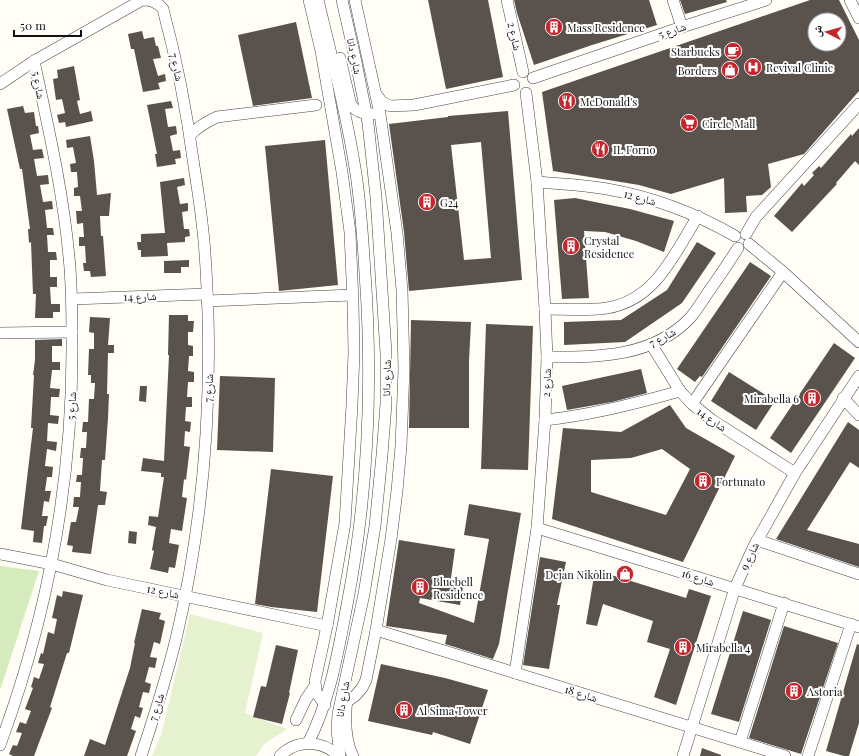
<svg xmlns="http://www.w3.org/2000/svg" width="859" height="756" viewBox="0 0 859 756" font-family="'Playfair Display','Noto Naskh Arabic',serif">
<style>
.green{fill:#d5ebbd}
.pitch{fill:#e6f2cf}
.building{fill:#5a524d;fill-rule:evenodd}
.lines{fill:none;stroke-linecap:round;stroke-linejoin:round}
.minor-casing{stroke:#444;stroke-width:12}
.minor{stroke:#fff;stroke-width:11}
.labels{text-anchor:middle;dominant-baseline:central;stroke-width:4;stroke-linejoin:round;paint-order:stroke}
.poi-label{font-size:11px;fill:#111;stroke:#fff;text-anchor:start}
.street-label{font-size:11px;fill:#111;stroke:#fff}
</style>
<rect width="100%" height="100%" fill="#fffdf5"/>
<polygon class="green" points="0,566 39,571 0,690"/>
<polygon class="pitch" points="190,614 263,633 245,713 287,729 264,744 256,756 152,756 162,732"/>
<g class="building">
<polygon points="428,0 488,0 503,77 446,89"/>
<polygon points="514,0 649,0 657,25 592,45 534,65 517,13"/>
<polygon points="680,0 726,0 727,2 685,14"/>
<path d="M810 0H839L859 40V91L804 154 768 164 771 187 762 195 746 196 747 212 725 213 724 178 671 194 639 185 553 171 542 92ZM815 20H839V44H815Z"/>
<polygon points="296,22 312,98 253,106 238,35"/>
<polygon points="142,31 144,39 154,37 156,46 158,46 161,58 153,59 158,76 165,74 166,81 158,83 160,89 143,92 134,49 131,49 128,34"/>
<polygon points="74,66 80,100 77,101 80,114 91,111 93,121 66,127 65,122 59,123 57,115 65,113 62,99 56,100 53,79 58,78 57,70"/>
<polygon points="171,101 173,108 165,109 168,127 176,126 177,134 170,136 173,151 180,150 181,158 175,159 176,164 157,167 155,154 157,154 147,105"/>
<polygon points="23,106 25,113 34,112 36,126 38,126 39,133 30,135 33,150 42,149 44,158 34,159 37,176 48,175 49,184 40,185 43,202 52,201 53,209 45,210 47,228 53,228 54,235 47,235 48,252 56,252 57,260 50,260 50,277 57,277 57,287 50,287 51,304 60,304 60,312 53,312 53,318 35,318 36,294 33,294 31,242 29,243 28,229 30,229 22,169 20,169 7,109"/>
<path d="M508 111 522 280 409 291 404 232 389 124 448 117V116ZM481 142 491 258 464 260 451 145Z"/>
<polygon points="859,128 859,165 855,161 836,183 837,184 792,232 774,216 802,183 804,186 814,175 812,173 819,166 821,168 851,134 852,136"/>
<polygon points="90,136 94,161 97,195 111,193 109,216 100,216 101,236 103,236 106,276 91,277 90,271 84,271 83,263 86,263 85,246 79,246 79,237 84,237 83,223 77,224 76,211 82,211 80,196 74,196 74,188 78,187 77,172 71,172 70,164 76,163 73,147 67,148 66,140"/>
<polygon points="325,140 338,285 279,291 265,146"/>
<polygon points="184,178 185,185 177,187 180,204 188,203 188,211 182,212 184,229 189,229 190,236 185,237 185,242 167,243 168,256 141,257 141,250 138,250 137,242 141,242 141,234 165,233 160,182"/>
<polygon points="575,198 630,209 674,221 664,252 636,241 605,232 584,231 589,298 562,299 554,200"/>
<polygon points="697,242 716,253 682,303 625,342 564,345 564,322 621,320 667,290"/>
<polygon points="189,260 189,267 181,267 181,273 164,273 164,261"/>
<polygon points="750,262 771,276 702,377 700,376 695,382 677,369"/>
<polygon points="169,315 188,315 188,321 194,321 193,332 188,332 188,345 193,346 193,356 189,356 188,371 194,372 194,382 188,382 187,397 192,397 192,407 186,407 185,421 191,422 190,432 185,431 184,446 190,447 186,480 184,479 182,497 187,498 182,531 171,529 169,543 179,545 175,568 169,567 168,573 150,569 154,551 152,550 156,527 148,525 149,516 158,517 164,477 161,477 161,473 141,471 143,458 164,461 169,355 168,355"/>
<polygon points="90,317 110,318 108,345 114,345 114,353 108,353 107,394 109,394 108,418 105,460 102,460 100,491 107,492 105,505 98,505 91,554 72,552 73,546 67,545 71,522 76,522 79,507 73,507 74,497 80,497 81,482 76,482 77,475 82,475 83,458 80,458 81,448 86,448 87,432 82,432 83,422 88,422 89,399 94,399 95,383 91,383 91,375 88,375 89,349 94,349 94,333 89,332"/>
<polygon points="411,320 471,322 469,361 469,428 409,428"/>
<polygon points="486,324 533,326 528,470 481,469"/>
<polygon points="62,339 62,346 52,346 52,362 60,362 60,370 52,370 50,388 60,389 59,397 51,397 50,415 59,416 58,424 48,423 47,441 57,442 56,451 47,449 45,466 53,467 52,477 47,477 45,491 51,491 49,502 44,501 42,516 48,516 46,526 44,526 42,543 33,542 34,531 21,529 33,428 31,428 34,375 33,375 35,360 35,340"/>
<polygon points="834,343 855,358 791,453 770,438"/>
<polygon points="641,369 647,393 612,402 567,410 562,386"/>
<polygon points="729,372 775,401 756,430 711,401"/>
<polygon points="220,376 275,378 273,452 217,450"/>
<polygon points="140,386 147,386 146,402 139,401"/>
<path d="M670 405 686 428 735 456 683 562 552 519 563 428 621 432ZM662 449 690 469 666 515 591 492V460L631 458Z"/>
<polygon points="848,422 859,430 859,468 850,462 807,530 859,544 859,567 776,539"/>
<polygon points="271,469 333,476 317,612 271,607 255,604"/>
<polygon points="469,504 521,513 499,644 493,659 445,644 447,635 386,626 399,540 455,549 450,585 463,587 460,605 420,598 419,603 474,623 489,539 464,535"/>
<polygon points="129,531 137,532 136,544 128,543"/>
<polygon points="540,557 566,562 557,605 560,605 549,669 523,665"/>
<polygon points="595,570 686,598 689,589 711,596 676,705 654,697 670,649 647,642 653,621 603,604 597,626 586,624"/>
<polygon points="63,591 83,595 69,653 67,653 50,707 52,708 34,756 13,756 9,754 13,745 17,746 22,733 16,732 20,722 26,724 31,711 25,709 33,688 31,687 34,677 39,679 44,664 38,663 41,653 43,654 48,632 54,634 57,619 52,618 57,595 62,597"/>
<polygon points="142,609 161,613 159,619 165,621 160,644 154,642 150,657 157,658 155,668 149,667 145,682 151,684 149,693 143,692 139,707 143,708 140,718 135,716 131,729 136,731 127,756 84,756 90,739 105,745 130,668 135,643 134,643"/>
<polygon points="743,611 771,620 739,722 711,714"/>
<polygon points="784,626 838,643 801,754 749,738"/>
<polygon points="857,644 859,645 859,723 849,756 844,756 826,751"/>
<polygon points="276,645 298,650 289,693 290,693 282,724 253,717 261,686 266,687"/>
<polygon points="381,664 445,678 488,690 470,744 433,732 432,735 368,721"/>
<polygon points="702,748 721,755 721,756 700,756"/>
</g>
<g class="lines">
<defs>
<g id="minor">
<polyline points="309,0 321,51 342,172 350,232 353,303 354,352 352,405 345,523 327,626 315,681 316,692 325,705"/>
<polyline points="507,0 523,72"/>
<polyline points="673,0 682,27"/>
<polyline points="850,0 859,18"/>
<path d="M340 58 351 105C357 113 364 113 373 114"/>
<polyline points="533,78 682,27 766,0"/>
<path d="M0 84 34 61 142 0C152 0 157 2 163 9 177 61 187 113 194 166 197 185 200 204 202 223 206 253 207 284 208 314 211 423 201 533 176 639 166 679 154 717 141 756"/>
<polyline points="376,94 382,102 390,106 414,105 514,85"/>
<path d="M190 135C198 127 206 122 217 117L316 105"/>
<path d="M537 182C561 184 584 185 607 189 653 197 695 213 735 236"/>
<polyline points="746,234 756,217 859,104"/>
<polyline points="749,244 783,272 859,342"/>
<polyline points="73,299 207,294"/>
<polyline points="207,301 352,295"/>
<path d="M545 309C565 309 587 311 607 308 656 300 674 254 698 216"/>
<polyline points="0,333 72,332"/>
<polyline points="651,344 680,391 692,404 712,420 795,473"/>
<path d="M547 357C597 357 652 358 690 318 697 310 703 300 709 291 719 277 729 262 738 248"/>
<polyline points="843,398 859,415"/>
<polyline points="692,404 783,272"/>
<path d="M545 420C592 415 635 404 680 391"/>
<polyline points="537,528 859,627"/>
<polyline points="757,540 859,574"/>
<polyline points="0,554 52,564 107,580 327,626"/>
<polyline points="376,630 785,756"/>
<polyline points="515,673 537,528 545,420 547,357 545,309 537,182 526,93"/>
<path d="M347 698C345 716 344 739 353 756"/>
<polyline points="346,702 355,696 362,688 366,680 376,630 391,539 397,491 401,446 404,369 402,290 397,233 380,114 355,0"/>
<polyline points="296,720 306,699 315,686"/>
<polyline points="740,742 784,603"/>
<path d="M308 743C330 701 338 652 347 605 368 496 373 384 365 273 363 240 361 207 356 174 347 116 332 58 318 0"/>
<path d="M0 745C48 615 73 480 72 341 72 313 72 285 69 257 63 191 48 126 34 61"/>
<path d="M280 756C297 739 322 740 339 756"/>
<polyline points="340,756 337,730 338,714 364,594 375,526 382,455 386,404 386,353 376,197 368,123 356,62 342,0"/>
<polyline points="683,756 735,588 753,548 795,473 859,376"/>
<polyline points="808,756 851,624"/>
</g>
</defs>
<use href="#minor" class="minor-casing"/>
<use href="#minor" class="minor"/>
</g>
<defs>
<symbol id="building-disc" viewBox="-11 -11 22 22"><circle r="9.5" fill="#c4262e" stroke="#fff"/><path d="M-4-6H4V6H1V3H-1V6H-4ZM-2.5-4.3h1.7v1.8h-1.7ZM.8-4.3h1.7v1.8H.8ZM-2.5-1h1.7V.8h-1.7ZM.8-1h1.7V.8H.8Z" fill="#fff"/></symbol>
<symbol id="cafe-disc" viewBox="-11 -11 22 22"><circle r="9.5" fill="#c4262e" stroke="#fff"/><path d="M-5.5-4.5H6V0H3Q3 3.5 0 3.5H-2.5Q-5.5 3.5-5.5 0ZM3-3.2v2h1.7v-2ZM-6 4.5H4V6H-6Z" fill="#fff"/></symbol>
<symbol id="hospital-disc" viewBox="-11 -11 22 22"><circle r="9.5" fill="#c4262e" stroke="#fff"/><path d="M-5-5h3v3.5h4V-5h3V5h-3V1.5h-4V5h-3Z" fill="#fff"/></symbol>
<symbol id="shop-disc" viewBox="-11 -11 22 22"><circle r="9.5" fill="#c4262e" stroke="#fff"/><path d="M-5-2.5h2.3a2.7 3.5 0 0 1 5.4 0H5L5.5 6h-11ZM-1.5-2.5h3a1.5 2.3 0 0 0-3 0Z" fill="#fff"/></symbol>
<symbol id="restaurant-disc" viewBox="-11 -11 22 22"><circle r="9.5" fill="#c4262e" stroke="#fff"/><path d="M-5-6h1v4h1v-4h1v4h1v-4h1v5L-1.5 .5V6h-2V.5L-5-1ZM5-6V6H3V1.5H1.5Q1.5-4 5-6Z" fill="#fff"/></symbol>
<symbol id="supermarket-disc" viewBox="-11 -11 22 22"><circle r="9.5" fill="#c4262e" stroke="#fff"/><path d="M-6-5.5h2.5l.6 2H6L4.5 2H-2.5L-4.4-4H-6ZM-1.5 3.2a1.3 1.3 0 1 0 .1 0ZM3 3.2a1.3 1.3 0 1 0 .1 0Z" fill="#fff"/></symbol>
</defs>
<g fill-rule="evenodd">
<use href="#building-disc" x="544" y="17" width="20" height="20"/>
<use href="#cafe-disc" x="723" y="41" width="20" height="20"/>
<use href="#hospital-disc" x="743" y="57" width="20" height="20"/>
<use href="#shop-disc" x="720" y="60" width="20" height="20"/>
<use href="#restaurant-disc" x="557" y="91" width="20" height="20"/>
<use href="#supermarket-disc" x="679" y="113" width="20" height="20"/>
<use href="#restaurant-disc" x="590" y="139" width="20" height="20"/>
<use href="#building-disc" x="417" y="192" width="20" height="20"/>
<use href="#building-disc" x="561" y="236" width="20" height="20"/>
<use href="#building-disc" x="802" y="388" width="20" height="20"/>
<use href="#building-disc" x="693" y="471" width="20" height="20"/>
<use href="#shop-disc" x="615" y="564" width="20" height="20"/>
<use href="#building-disc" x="410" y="577" width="20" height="20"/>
<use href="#building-disc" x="673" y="637" width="20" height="20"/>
<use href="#building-disc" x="784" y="681" width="20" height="20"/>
<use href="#building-disc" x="394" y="700" width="20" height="20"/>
</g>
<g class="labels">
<g class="poi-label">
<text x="567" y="27">Mass Residence</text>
<text x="720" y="51" text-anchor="end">Starbucks</text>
<text x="766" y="67">Revival Clinic</text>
<text x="717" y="70" text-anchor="end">Borders</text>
<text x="580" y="101">McDonald's</text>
<text x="702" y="123">Circle Mall</text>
<text x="613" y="149">IL Forno</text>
<text x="440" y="202">G24</text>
<text x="584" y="240">Crystal<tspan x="584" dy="13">Residence</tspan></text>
<text x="799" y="398" text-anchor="end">Mirabella 6</text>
<text x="716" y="481">Fortunato</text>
<text x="612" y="574" text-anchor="end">Dejan Nikolin</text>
<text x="433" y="581">Bluebell<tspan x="433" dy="13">Residence</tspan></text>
<text x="696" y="647">Mirabella 4</text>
<text x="807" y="691">Astoria</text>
<text x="417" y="710">Al Sima Tower</text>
</g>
<g class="street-label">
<text transform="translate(672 30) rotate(-19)">شارع 5</text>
<text transform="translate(515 36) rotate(77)">شارع 2</text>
<text transform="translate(355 56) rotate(78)">شارع دانا</text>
<text transform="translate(177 67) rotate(77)">شارع 7</text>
<text transform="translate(39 85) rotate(79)">شارع 5</text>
<text transform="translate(640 197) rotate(15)">شارع 12</text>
<text transform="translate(140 296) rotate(-2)">شارع 14</text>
<text transform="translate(662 337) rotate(-28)">شارع 7</text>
<text transform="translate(386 378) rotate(-89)">شارع دانا</text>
<text transform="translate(546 383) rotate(-88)">شارع 2</text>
<text transform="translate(208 388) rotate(-88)">شارع 7</text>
<text transform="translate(71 406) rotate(-87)">شارع 5</text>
<text transform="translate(712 419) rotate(35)">شارع 14</text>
<text transform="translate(749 556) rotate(-65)">شارع 9</text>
<text transform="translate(698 577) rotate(17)">شارع 16</text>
<text transform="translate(163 591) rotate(11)">شارع 12</text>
<text transform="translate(581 693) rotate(17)">شارع 18</text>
<text transform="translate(342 699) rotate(-80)">شارع دانا</text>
<text transform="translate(156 707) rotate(-73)">شارع 7</text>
</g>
</g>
<g transform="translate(827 32) rotate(276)"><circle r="19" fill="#ffffff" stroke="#a0a0a0"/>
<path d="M0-3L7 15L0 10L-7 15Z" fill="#c4262e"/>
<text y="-6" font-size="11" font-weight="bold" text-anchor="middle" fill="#111111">ش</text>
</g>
<path d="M14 30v6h67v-6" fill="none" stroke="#111111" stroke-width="2"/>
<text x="20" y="30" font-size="12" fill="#111111" stroke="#ffffff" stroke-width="3" paint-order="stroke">50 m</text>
</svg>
